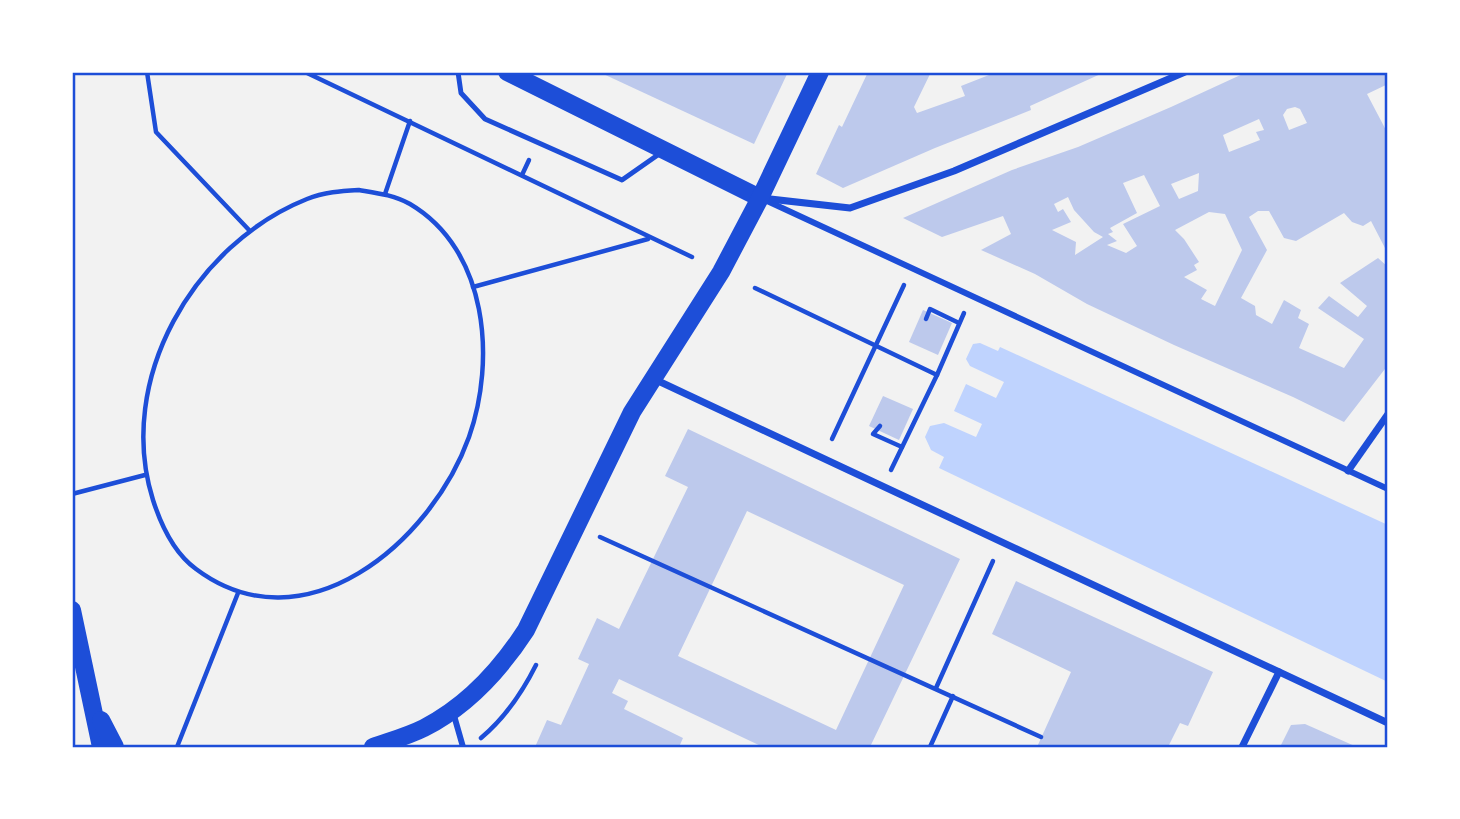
<svg xmlns="http://www.w3.org/2000/svg" width="1460" height="819" viewBox="0 0 1460 819" font-family="'Asap Condensed',sans-serif">
<style>
.water{fill:#bfd3fe}
.building{fill:#bdc9ec;fill-rule:evenodd}
.lines{fill:none;stroke-linecap:round;stroke-linejoin:round}
.path{stroke:#1d4ed8;stroke-width:4.5}
.service{stroke:#1d4ed8;stroke-width:5}
.pedestrian{stroke:#1d4ed8;stroke-width:6}
.minor{stroke:#1d4ed8;stroke-width:7}
.primary{stroke:#1d4ed8;stroke-width:18}
.neatline{fill:none;stroke:#1d4ed8;stroke-width:2.5}
</style>
<rect width="100%" height="100%" fill="#f2f2f2"/>
<polygon class="water" points="980,343 998,351 1000,347 1388,525 1388,682 939,468 944,457 931,450 925,437 930,426 944,423 976,437 982,424 954,411 966,384 996,398 1004,382 970,366 966,359 973,344"/>
<g class="building">
<polygon points="599,72 788,72 754,144"/>
<polygon points="868,72 931,72 914,107 917,113 965,96 961,86 989,75 988,72 1105,72 1030,106 1031,110 935,148 843,188 816,174 839,125 842,127"/>
<path d="M1247 72H1388V84L1367 94 1388 134V245L1385 248 1371 221 1363 226 1352 222 1344 213 1296 241 1284 238 1269 211H1258L1249 217 1267 250 1241 298 1255 306 1256 315 1272 324 1284 300 1301 310 1298 318 1309 324 1299 348 1344 368 1364 339 1318 308 1329 296 1358 317 1367 306 1340 283 1378 258 1388 267V365L1344 422 1293 397 1174 345 1087 304 1035 274 981 250 1011 234 1003 216 942 237 903 218 1012 170 1078 147 1171 107ZM1295 107 1300 109 1307 123 1289 130 1283 115 1287 109ZM1259 119 1264 130 1256 132 1260 140 1229 152 1223 135ZM1199 173 1198 191 1179 199 1171 184ZM1144 175 1160 206 1123 224 1137 246 1126 253 1107 245 1117 241 1108 234 1113 232 1110 228 1137 213 1123 183ZM1068 197 1074 210 1094 232 1103 237 1075 255 1076 242 1052 230 1071 222 1063 209 1058 212 1054 204ZM1209 212 1225 214 1242 250 1215 306 1201 299 1207 290 1184 277 1197 270 1194 265 1199 262 1184 239 1175 230Z"/>
<polygon points="923,310 952,323 938,355 909,342"/>
<polygon points="883,396 913,409 899,440 869,426"/>
<path d="M688 429 960 559 870 747H763L619 679 612 693 628 701 624 709 683 738 679 747H535L547 720 561 725 589 664 578 659 597 618 619 629 688 487 665 476ZM747 511 904 585 836 730 678 656Z"/>
<polygon points="1016,581 1213,672 1188,726 1180,723 1168,747 1037,747 1071,672 992,634"/>
<polygon points="1305,724 1357,747 1280,747 1291,725"/>
</g>
<g class="lines">
<g class="path">
<polyline points="147,72 156,132 249,230"/>
<polyline points="305,72 692,257"/>
<polyline points="522,175 529,160"/>
<path d="M359 190C377 193 394 195 410 204 488 250 496 360 469 437 431 543 304 650 196 569 174 553 161 525 153 500 115 380 194 244 307 199 324 192 342 191 359 190Z"/>
<polyline points="385,194 410,121"/>
<polyline points="473,287 648,239"/>
<polyline points="755,288 937,375"/>
<polyline points="926,319 930,309 959,323"/>
<polyline points="880,426 873,434 902,447"/>
<polyline points="832,439 904,285"/>
<polyline points="891,470 937,375 964,313"/>
<polyline points="72,494 145,475"/>
<polyline points="600,537 1041,737"/>
<polyline points="936,688 993,561"/>
<path d="M481 738C506 717 522 693 536 665"/>
<polyline points="177,747 238,593"/>
<polyline points="930,747 953,696"/>
</g>
<polyline class="service" points="458,72 461,93 485,119 622,180 662,152"/>
<g class="pedestrian">
<polyline points="765,200 1388,489"/>
<polyline points="453,712 463,747"/>
</g>
<g class="minor">
<polyline points="761,198 850,208 954,171 1185,72"/>
<polyline points="654,379 1388,723"/>
<polyline points="1348,471 1388,414"/>
<polyline points="1242,747 1279,672"/>
</g>
<g class="primary">
<polyline points="507,72 760,198"/>
<polyline points="72,610 101,747"/>
<polyline points="101,720 115,747"/>
<path d="M373 747C390 741 408 736 424 728 467 706 500 670 526 630L632 412 721 272 760 198 820 72"/>
</g>
</g>
<rect width="1460" height="819" fill="none" stroke="#ffffff" stroke-width="147"/>
<rect x="74" y="74" width="1312" height="672" class="neatline"/>
</svg>
